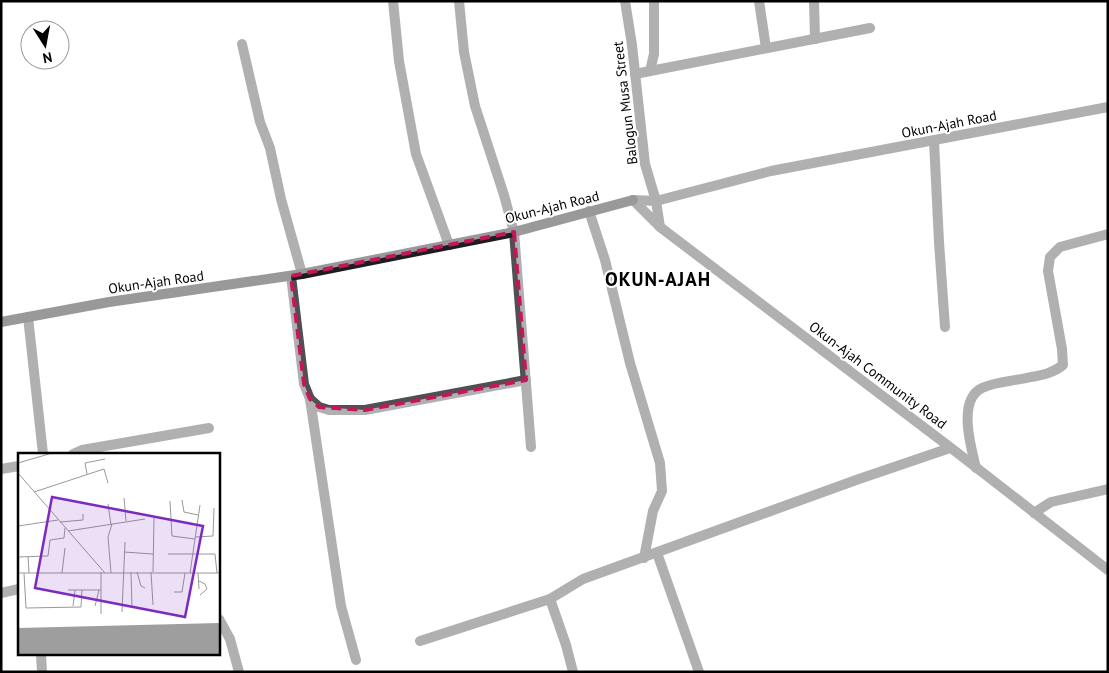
<svg xmlns="http://www.w3.org/2000/svg" width="1109" height="673" viewBox="0 0 1109 673" font-family="'PT Sans',sans-serif">
<style>
.lines{fill:none;stroke-linecap:round;stroke-linejoin:round}
.minor{stroke:#505050;stroke-width:10}
.tertiary{stroke:#505050;stroke-width:10}
.secondary{stroke:#1d1d1d;stroke-width:10}
.marked{fill:none;stroke:#c2185b;stroke-width:4;stroke-dasharray:10 6;stroke-linejoin:round}
.labels{text-anchor:middle;dominant-baseline:central;stroke-width:4;stroke-linejoin:round;paint-order:stroke}
.street-label{font-size:14px;fill:#000;stroke:#fff}
.district-label{font-size:19px;font-weight:bold;letter-spacing:1px;fill:#000;stroke:#fff}
.inset-road{fill:none;stroke:#999;stroke-width:1}
.view{fill:#7b2cbf;fill-opacity:0.15;stroke:#7b2cbf;stroke-width:2.5}
.inset-edge{fill:none;stroke:#000;stroke-width:2.5}
</style>
<rect width="100%" height="100%" fill="#fff"/>
<g class="lines">
<g class="minor">
<polyline points="393,1 399,61 416,154 449,245"/>
<polyline points="459,1 464,52 475,106 504,195 514,232 531,447"/>
<polyline points="625,1 632,45 645,164 656,201"/>
<polyline points="759,1 766,48"/>
<polyline points="814,1 815,39"/>
<polyline points="242,44 260,122 270,148 281,199 302,274"/>
<polyline points="650,71 654,54 654,1"/>
<polyline points="635,74 870,28"/>
<polyline points="934,141 939,242 945,327"/>
<polyline points="589,211 605,260 630,363 660,463 662,491 653,511 644,558"/>
<polyline points="291,276 304,384 310,399 341,606 356,660"/>
<polyline points="28,317 43,454"/>
<polyline points="310,399 319,407 329,410 365,410 526,380"/>
<polyline points="73,454 82,450 209,428"/>
<path d="M976 468C971 447 957 400 982 388 997 381 1015 381 1031 377 1043 375 1053 373 1063 365L1062 349 1048 271 1050 257 1060 247 1108 234"/>
<polyline points="1,469 19,466"/>
<polyline points="1034,513 1051,502 1108,489"/>
<polyline points="657,553 699,672"/>
<polyline points="1,593 19,589"/>
<polyline points="550,599 566,645 573,672"/>
<polyline points="219,619 230,639 239,672"/>
<polyline points="420,641 550,599 583,579 859,479 950,448"/>
<polyline points="41,654 42,672"/>
</g>
<g class="tertiary">
<polyline points="633,200 660,227 955,451 1108,570"/>
<polyline points="633,200 656,201 771,171 1108,107"/>
<polyline points="656,201 660,227"/>
</g>
<polyline class="secondary" points="1,322 109,302 302,274 514,232 633,200"/>
</g>
<path d="M0 0H1109V673H0ZM514 232 526 380 365 410 319 407 310 399 304 384 291 276Z" fill="#fff" fill-opacity=".55" fill-rule="evenodd"/>
<path class="marked" d="M514 232 526 380 365 410 319 407 310 399 304 384 291 276Z"/>
<g class="labels">
<g class="street-label">
<text transform="translate(625 103) rotate(-97)">Balogun Musa Street</text>
<text transform="translate(949 124) rotate(-11)">Okun-Ajah Road</text>
<text transform="translate(552 207) rotate(-14)">Okun-Ajah Road</text>
<text transform="translate(156 282) rotate(-8)">Okun-Ajah Road</text>
<text transform="translate(878 375) rotate(37)">Okun-Ajah Community Road</text>
</g>
<g class="district-label">
<text x="658" y="279">OKUN-AJAH</text>
</g>
</g>
<g transform="translate(18 453)">
<rect width="202" height="202" fill="#fff"/>
<path d="M202 170V202H0V175Z" fill="#9e9e9e"/>
<path class="inset-road" d="M0 10 31 1M0 20 87 120M69 21 67 10 87 6M16 39 86 16 90 30M106 45 108 68M164 47 166 59 180 62M152 48 154 83 177 86M90 51 93 72M42 69 65 67V61M0 73 40 67M50 78 127 66M178 84 195 83 196 55M106 99 135 101M150 101H197L199 120M10 103 11 120M0 104 30 103 32 87 46 85 47 75M113 119 114 154M119 119 123 133 127 135M133 119 135 152M135 119 136 65M0 120H87M6 120 8 155 63 154 64 137M44 120 47 95M87 120H203M93 120 90 84 94 71M172 120 182 52M180 120 181 136M181 128 187 131 189 136 182 142M50 137H83M156 139H164L167 120M55 153 57 137M77 153 81 137M104 159 107 89M83 161V119"/>
<path class="view" d="M34 44 185 73 167 164 17 135Z"/>
<rect width="202" height="202" class="inset-edge"/>
</g>
<rect width="1109" height="673" fill="none" stroke="#000000" stroke-width="5"/>
<g transform="translate(45 45) rotate(169)"><circle r="24" fill="#ffffff" stroke="#999999"/>
<path d="M0-4L9 19L0 12L-9 19Z" fill="#000000"/>
<text y="-8" font-size="14" font-weight="bold" text-anchor="middle" fill="#000000">N</text>
</g>
</svg>
